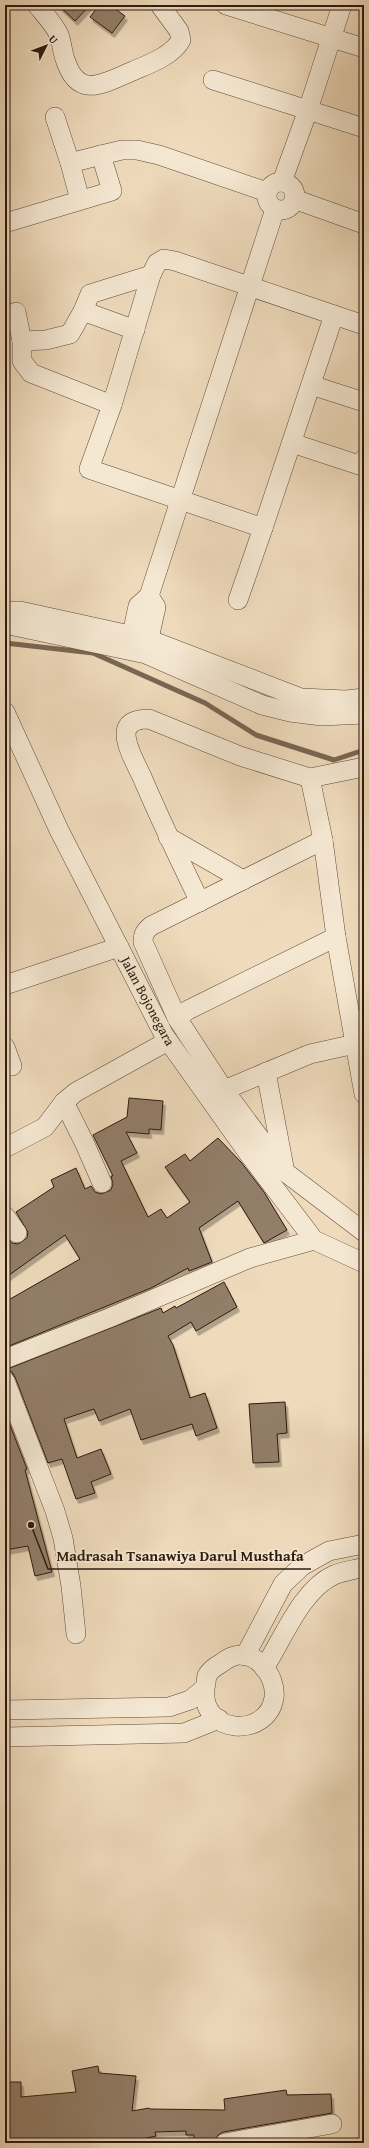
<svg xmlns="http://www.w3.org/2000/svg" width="369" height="2148" viewBox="0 0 369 2148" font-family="'Gentium Book Plus',serif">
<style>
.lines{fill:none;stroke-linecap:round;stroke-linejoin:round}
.stream{stroke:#7a6654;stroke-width:5}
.building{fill:#927e69;stroke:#2d1a10;filter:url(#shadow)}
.minor-casing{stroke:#5e4a3b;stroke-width:20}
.minor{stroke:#f5e8d3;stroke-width:19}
.labels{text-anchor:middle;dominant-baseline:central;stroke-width:3.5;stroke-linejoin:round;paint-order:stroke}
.street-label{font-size:14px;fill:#2d1a10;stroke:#f5e8d3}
.leader{fill:none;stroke:#2d1a10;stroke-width:1.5}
.callout-dot{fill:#2d1a10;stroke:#f5e8d3;stroke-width:1.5}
.callout-label{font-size:15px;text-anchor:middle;font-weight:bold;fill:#2d1a10;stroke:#f5e8d3;stroke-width:3.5;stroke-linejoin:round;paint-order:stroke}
</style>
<defs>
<filter id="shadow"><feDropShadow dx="2.5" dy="4.5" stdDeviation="0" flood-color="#0004"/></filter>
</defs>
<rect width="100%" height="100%" fill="#efdbbc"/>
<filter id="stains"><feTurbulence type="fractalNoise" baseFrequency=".005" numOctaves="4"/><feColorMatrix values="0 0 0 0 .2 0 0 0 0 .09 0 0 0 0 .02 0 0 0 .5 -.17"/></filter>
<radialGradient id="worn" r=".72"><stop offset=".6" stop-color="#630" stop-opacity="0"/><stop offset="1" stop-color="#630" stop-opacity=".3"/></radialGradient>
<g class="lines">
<polyline class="stream" points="5,643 93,653 205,703 256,735 334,760 364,750"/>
</g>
<g class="building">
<polygon points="58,5 90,5 75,21"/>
<polygon points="99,5 110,5 125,16 112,33 90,17"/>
<polygon points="129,1098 163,1101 161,1130 149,1129 149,1134 126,1132 137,1153 121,1161 148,1217 161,1209 167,1218 190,1202 165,1167 185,1154 190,1161 218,1138 241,1162 264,1192 287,1230 264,1243 238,1201 199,1228 212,1262 189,1271 188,1268 151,1288 9,1346 5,1339 5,1302 80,1259 65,1235 5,1278 5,1235 12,1243 18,1244 27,1238 28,1232 16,1212 54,1187 51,1180 76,1168 85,1189 91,1186 95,1192 101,1194 111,1190 113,1184 111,1176 113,1176 93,1135 127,1117"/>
<polygon points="224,1282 237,1307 196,1331 191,1322 168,1336 173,1345 190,1398 205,1393 217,1428 196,1436 192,1424 141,1440 130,1409 99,1421 94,1409 64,1419 77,1458 101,1449 111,1474 91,1482 95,1493 76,1499 62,1459 48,1463 15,1377 12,1372 5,1370 161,1308 163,1313 175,1306 176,1308"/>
<polygon points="285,1402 287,1433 277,1434 279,1462 253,1463 249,1404"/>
<polygon points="5,1412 27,1469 25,1470 52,1572 35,1576 28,1546 5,1550"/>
<polygon points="98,2066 99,2073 136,2076 132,2111 149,2108 150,2109 225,2110 224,2099 286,2090 287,2095 331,2094 332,2113 223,2132 218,2135 214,2143 194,2143 194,2135 186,2135 186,2131 155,2132 156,2136 123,2143 5,2143 5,2082 21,2082 21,2097 76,2092 72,2071"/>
</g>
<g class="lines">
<defs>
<g id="minor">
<path d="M37 5C45 15 54 24 59 35 62 42 62 51 65 59 78 101 104 83 133 71 149 64 172 56 181 40L179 31 160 5"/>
<polyline points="226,5 364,48"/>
<polyline points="342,5 308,110 364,128"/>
<polyline points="213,80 308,110 282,182"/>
<polyline points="55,117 70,163"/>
<circle cx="281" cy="196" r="14"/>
<polyline points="294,199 364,224"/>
<polyline points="80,200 70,163 101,155"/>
<polyline points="5,223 112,191 101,155 122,150 137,150 159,155 267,192"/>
<polygon points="164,259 175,261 334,315 263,528 89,469 112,405 151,275 157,263"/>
<polyline points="83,311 135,330"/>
<polyline points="16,312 22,341"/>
<polyline points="334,315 364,325"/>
<polyline points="311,385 364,402"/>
<polyline points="112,405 31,373 22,361 22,341 46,340 70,334 83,311 90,294 151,275"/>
<polyline points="292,443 359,465 362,463 364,459"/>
<polyline points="238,600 263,528"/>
<polyline points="5,614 6,611 20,611 148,639 301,698 346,700 364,698"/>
<polyline points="5,619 14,626 146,654 262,705 290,712 322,716 364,714"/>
<polyline points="129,649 138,606 149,596 275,209"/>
<polyline points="146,652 156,607 149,596"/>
<polyline points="5,712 59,830 164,1035 248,1153 314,1240 364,1263"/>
<polyline points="310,778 323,840 336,937 364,1094"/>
<polyline points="168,837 243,880"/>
<path d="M200 902C180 861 160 819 142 777 136 764 126 747 126 734 126 721 139 719 149 719L240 756 310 778 364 767"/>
<polyline points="336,937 188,1010 177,1018 224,1090 285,1172 364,1232"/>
<polyline points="5,985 119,947"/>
<path d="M177 1018 143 942C143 934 145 931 151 926L323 840"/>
<polyline points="5,1047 12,1066"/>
<polyline points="266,1072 284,1167"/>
<polyline points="224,1090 310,1054 364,1042"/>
<polyline points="64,1102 84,1142 102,1183"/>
<polyline points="5,1148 45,1127 64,1102 76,1092 168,1041"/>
<polyline points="5,1216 17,1233"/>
<polyline points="5,1359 109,1318 250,1258 314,1240"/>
<polyline points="5,1381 55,1511 63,1538 71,1586 76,1634"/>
<polyline points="245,1656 283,1584 302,1566 329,1551 364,1544"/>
<path d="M264 1668C283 1639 302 1589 334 1575 343 1571 354 1570 364 1567"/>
<path d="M5 1710 169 1707 190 1700 205 1688C206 1685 206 1680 207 1676 209 1671 216 1666 220 1664 224 1661 227 1659 231 1657 255 1647 277 1676 274 1698 267 1739 200 1735 205 1688"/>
<polyline points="5,1737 184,1733 219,1719"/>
<polyline points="225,2143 332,2124"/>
</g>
</defs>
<use href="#minor" class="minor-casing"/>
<use href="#minor" class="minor"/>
</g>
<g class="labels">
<g class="street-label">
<text transform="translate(148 1001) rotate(62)">Jalan Bojonegara</text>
</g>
</g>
<path class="leader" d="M31 1525L48 1569H311"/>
<circle class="callout-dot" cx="31" cy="1525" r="4"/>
<g class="callout-label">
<text x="180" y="1561">Madrasah Tsanawiya Darul Musthafa</text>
</g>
<rect width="369" height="2148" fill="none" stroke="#efdbbc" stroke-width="20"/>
<rect x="6" y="6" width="357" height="2136" fill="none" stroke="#2d1a10" stroke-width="2"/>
<rect x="10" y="10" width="349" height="2128" fill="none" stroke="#2d1a10"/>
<g transform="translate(46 46) rotate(48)" stroke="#f5e8d3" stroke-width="3" paint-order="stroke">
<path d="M0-3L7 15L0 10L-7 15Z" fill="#2d1a10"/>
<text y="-6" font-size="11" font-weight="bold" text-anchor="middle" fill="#2d1a10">U</text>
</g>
<rect width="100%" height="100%" filter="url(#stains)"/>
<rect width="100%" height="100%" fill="url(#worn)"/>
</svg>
